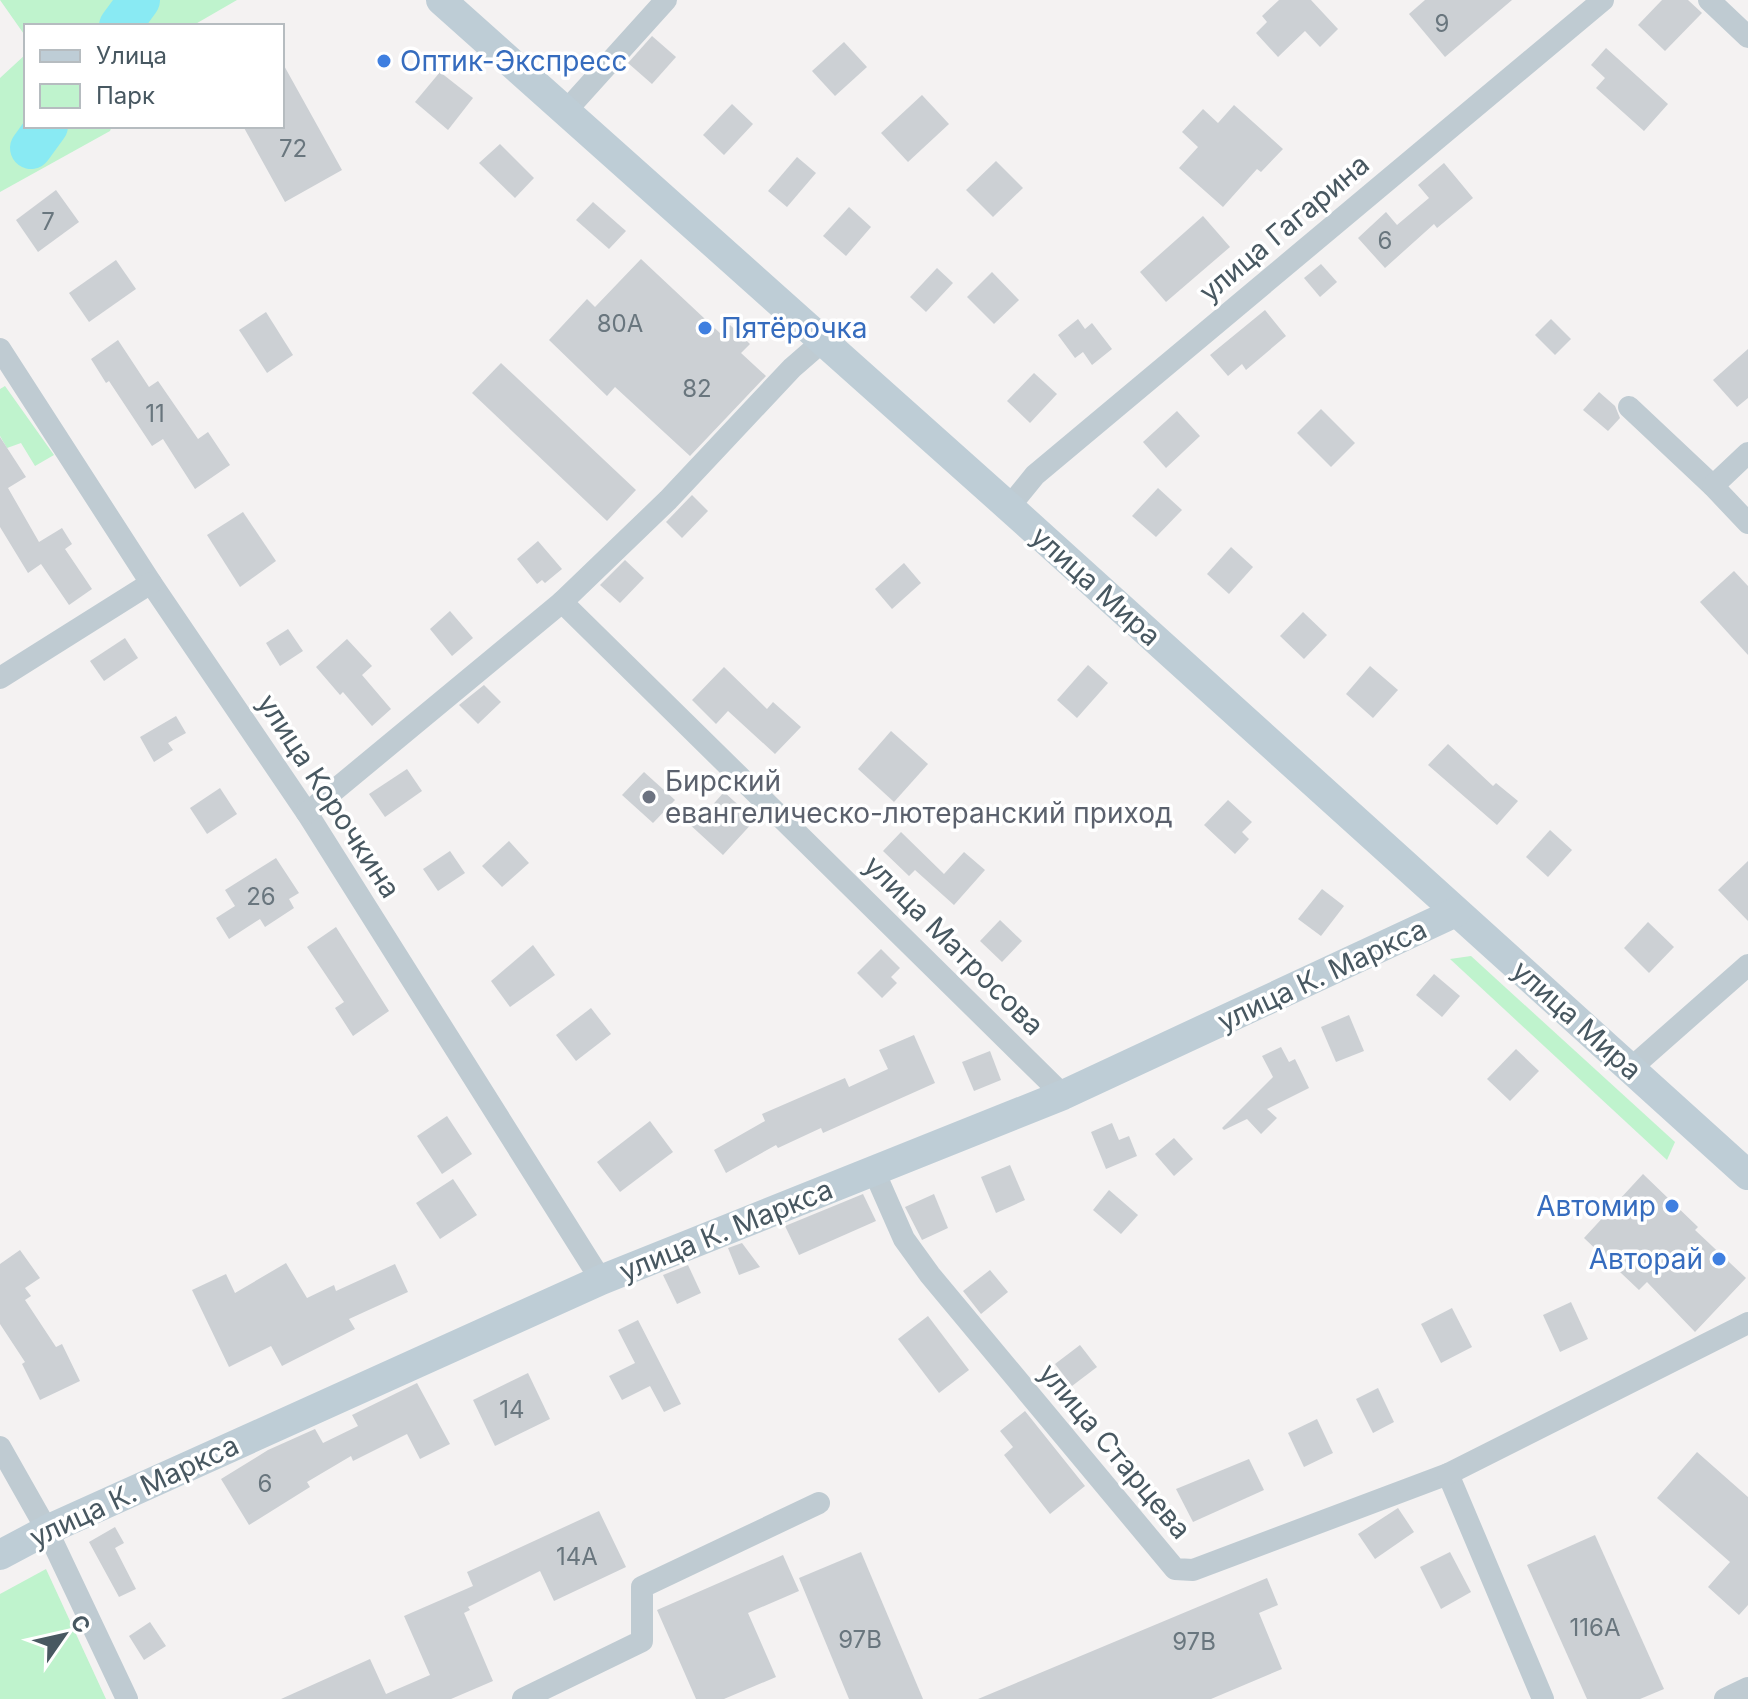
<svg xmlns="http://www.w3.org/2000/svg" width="1748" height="1699" viewBox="0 0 1748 1699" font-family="Inter,sans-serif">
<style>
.green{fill:#bff3cd}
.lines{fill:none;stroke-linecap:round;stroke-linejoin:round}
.river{stroke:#89eaf3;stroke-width:42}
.building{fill:#ccd0d4}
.street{stroke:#bfcbd2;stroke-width:22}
.secondary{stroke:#becdd6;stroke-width:30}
.shop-dot{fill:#3f7fe0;stroke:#fff;stroke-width:3}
.worship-dot{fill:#6b7280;stroke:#fff;stroke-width:3}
.labels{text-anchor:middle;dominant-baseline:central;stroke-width:7;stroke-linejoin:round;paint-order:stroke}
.number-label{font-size:24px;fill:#69767e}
.shop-label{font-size:28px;fill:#366cbe;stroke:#fff;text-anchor:start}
.street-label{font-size:28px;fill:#485861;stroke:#fff}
.worship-label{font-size:28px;fill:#5b616d;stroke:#fff;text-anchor:start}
</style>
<rect width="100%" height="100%" fill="#f4f2f2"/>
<g class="green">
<polygon points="0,0 237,0 192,26 26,26 26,37"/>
<polygon points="26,54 26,126 112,126 110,131 0,192 0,78"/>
<polygon points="5,386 54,455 35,466 21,443 7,448 0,436 0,389"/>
<polygon points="1471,956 1675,1142 1667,1160 1450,959"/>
<polygon points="46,1569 106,1699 0,1699 0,1594"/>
</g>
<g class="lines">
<g class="river">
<polyline points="120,26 139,0"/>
<polyline points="31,148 47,126"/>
</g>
</g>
<g class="building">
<polygon points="1279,0 1311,0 1338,29 1320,47 1305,31 1278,57 1256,33 1267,22 1262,16"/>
<polygon points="1425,0 1512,0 1445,57 1409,14"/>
<polygon points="1662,0 1688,0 1702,13 1665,51 1638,25"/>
<polygon points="652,36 676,57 652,84 628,63"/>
<polygon points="844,42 867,67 835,96 812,71"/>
<polygon points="1606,48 1668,104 1644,131 1596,88 1605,78 1591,65"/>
<polygon points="282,62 342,170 285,202 243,126 282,126"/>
<polygon points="440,72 473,98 448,130 415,102"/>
<polygon points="922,95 949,124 908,162 881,133"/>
<polygon points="732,104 753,124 724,155 703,135"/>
<polygon points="1234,105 1283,149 1261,172 1257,169 1223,207 1179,168 1198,147 1182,132 1203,109 1218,123"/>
<polygon points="500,144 534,178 515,198 479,163"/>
<polygon points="797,157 816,173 787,207 768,191"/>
<polygon points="996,161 1023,188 993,217 966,190"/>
<polygon points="1444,163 1473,198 1437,228 1434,224 1385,268 1358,238 1386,212 1397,225 1429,198 1418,185"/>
<polygon points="56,190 79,222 38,252 16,220"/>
<polygon points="593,202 626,231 609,249 576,220"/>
<polygon points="849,207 871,227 846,256 823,236"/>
<polygon points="1203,216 1230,247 1166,302 1140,272"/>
<polygon points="641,259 721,334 730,325 750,344 741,353 766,376 690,456 615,387 607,396 549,340 587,299 595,307"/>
<polygon points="116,260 136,289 89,322 69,293"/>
<polygon points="1321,264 1337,282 1320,297 1304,278"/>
<polygon points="937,268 953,283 926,312 910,297"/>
<polygon points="992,272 1019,300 994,324 967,297"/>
<polygon points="1265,310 1286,336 1246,370 1242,364 1228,376 1210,355"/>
<polygon points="266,312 293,355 267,373 239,330"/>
<polygon points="1078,319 1085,329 1092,323 1112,349 1092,365 1083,352 1075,358 1058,335"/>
<polygon points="1551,319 1571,339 1555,355 1535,335"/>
<polygon points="118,340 149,387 158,381 198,439 208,432 230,465 195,489 163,439 152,446 109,381 106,383 91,359"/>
<polygon points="1748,349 1748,398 1737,407 1713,380"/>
<polygon points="501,363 636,490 607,521 472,393"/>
<polygon points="1034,373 1057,394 1030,423 1007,401"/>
<polygon points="1599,392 1615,406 1620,418 1608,431 1583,410"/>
<polygon points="1321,409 1355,443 1331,467 1297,433"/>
<polygon points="1177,411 1200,436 1166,468 1143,442"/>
<polygon points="0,437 26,477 8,488 39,542 62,528 72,544 65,549 92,589 69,605 41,564 28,573 0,527"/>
<polygon points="1158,488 1182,510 1156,537 1132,516"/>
<polygon points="692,495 708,511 682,538 666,522"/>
<polygon points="243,512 276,561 240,587 207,535"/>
<polygon points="538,541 562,569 545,583 542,580 537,584 517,559"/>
<polygon points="1231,547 1253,567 1229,594 1207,574"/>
<polygon points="625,560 644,578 620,603 600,585"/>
<polygon points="904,563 921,583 892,609 875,589"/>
<polygon points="1734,571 1748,586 1748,655 1700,602"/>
<polygon points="450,611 473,638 452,656 430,629"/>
<polygon points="1303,612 1327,635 1304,659 1280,636"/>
<polygon points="288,629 303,651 280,666 266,643"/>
<polygon points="125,638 138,658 104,681 90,661"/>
<polygon points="347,639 372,666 362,675 391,709 372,726 343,692 340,695 316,667"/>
<polygon points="1088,665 1108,683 1077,718 1057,700"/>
<polygon points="1370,666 1398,690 1373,718 1346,694"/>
<polygon points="724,667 767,709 773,702 801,727 775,754 728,711 716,724 692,700"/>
<polygon points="484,685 501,702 478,724 459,705"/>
<polygon points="176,716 186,733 168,743 173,750 154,762 140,737"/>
<polygon points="891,731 928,764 894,802 858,769"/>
<polygon points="1448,744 1493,786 1496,783 1518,801 1497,825 1428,765"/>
<polygon points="407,769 422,791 385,817 369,794"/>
<polygon points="644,772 675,800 653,823 622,795"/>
<polygon points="220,788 237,814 207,834 190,808"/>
<polygon points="724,792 755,820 723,855 687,822 703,804 709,809"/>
<polygon points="1228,800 1252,822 1242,832 1249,839 1235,854 1204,825"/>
<polygon points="1550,830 1572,850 1548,877 1526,857"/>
<polygon points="901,832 944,874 964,852 985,870 954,905 915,870 909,876 883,851"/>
<polygon points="509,841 529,863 502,887 482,866"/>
<polygon points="450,851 465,873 438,891 423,869"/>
<polygon points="276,858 299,893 289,899 294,908 265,927 260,919 229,939 216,918 235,906 225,890"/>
<polygon points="1748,861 1748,921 1718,890"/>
<polygon points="1322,889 1344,906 1321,936 1298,919"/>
<polygon points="1000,920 1022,941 1002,962 980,941"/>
<polygon points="1648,922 1674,947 1649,973 1624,948"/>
<polygon points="336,927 389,1011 353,1036 335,1008 344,1002 307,947"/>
<polygon points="533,945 555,975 510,1007 491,981"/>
<polygon points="881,949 900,968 891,977 897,983 882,998 857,973"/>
<polygon points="1434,974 1460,996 1442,1017 1416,995"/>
<polygon points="591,1008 611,1034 576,1061 556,1035"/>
<polygon points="1349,1015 1364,1051 1336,1062 1321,1027"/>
<polygon points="914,1035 935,1083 823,1133 821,1128 778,1148 776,1145 726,1173 714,1150 765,1121 762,1114 845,1078 849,1087 888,1069 879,1050"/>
<polygon points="1281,1047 1289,1062 1295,1059 1309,1088 1267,1109 1277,1118 1261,1134 1247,1119 1224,1130 1222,1128 1273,1077 1262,1056"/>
<polygon points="1516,1049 1539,1071 1510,1101 1487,1079"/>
<polygon points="990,1051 1001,1080 974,1091 962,1062"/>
<polygon points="447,1116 472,1154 442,1174 417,1136"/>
<polygon points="650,1121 673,1152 620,1192 597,1162"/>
<polygon points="1112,1123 1119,1140 1129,1136 1137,1156 1106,1169 1091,1132"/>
<polygon points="1174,1138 1193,1159 1174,1176 1155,1154"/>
<polygon points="1010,1165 1025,1200 996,1213 981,1177"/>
<polygon points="1643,1174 1698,1227 1695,1230 1746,1278 1695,1332 1647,1282 1639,1290 1584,1238"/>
<polygon points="453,1179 477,1215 440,1239 416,1203"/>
<polygon points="1109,1190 1138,1215 1121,1234 1093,1210"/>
<polygon points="863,1194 876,1221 799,1255 785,1226"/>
<polygon points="934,1194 948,1228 922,1240 905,1207"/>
<polygon points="742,1243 760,1267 739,1275 728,1248"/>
<polygon points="20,1250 40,1278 25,1288 31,1296 25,1300 56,1347 62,1344 80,1381 40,1400 22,1364 25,1362 0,1324 0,1264"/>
<polygon points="286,1263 307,1298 334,1285 336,1291 395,1264 408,1292 349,1319 355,1329 282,1366 271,1346 229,1367 192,1290 226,1274 235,1293"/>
<polygon points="688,1265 701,1293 677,1304 663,1275"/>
<polygon points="990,1270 1008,1292 981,1314 963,1291"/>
<polygon points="1571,1302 1588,1339 1560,1352 1543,1315"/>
<polygon points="1452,1308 1472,1347 1441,1363 1421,1324"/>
<polygon points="928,1316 969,1370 939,1393 898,1339"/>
<polygon points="638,1320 681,1404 664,1412 650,1386 622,1400 609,1376 635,1363 618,1330"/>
<polygon points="1080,1345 1097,1367 1072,1386 1055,1364"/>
<polygon points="528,1373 550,1419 495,1446 473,1400"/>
<polygon points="417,1383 450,1444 420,1459 407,1434 353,1461 351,1456 307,1482 310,1487 249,1525 221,1479 268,1450 315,1429 323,1443 358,1426 352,1415"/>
<polygon points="1378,1388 1394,1422 1373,1433 1356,1399"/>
<polygon points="1025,1411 1085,1486 1050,1514 1004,1455 1013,1447 1000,1431"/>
<polygon points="1317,1419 1333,1453 1304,1467 1288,1433"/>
<polygon points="1697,1452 1748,1497 1748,1605 1739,1615 1708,1587 1730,1562 1657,1498"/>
<polygon points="1249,1459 1264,1490 1193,1522 1176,1489"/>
<polygon points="1398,1508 1414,1532 1375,1559 1358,1534"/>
<polygon points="599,1511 626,1567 554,1601 540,1571 468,1607 470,1610 464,1613 493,1681 451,1699 281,1699 370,1659 386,1694 430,1675 404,1616 473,1586 467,1572"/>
<polygon points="115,1527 124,1543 115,1548 136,1589 119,1597 89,1542"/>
<polygon points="1595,1535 1664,1689 1640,1699 1587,1699 1527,1565"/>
<polygon points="861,1552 923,1699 849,1699 799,1578"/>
<polygon points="1450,1552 1471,1592 1441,1609 1420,1567"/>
<polygon points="783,1555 799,1591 748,1613 776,1677 724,1699 696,1699 657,1610"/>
<polygon points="1267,1578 1278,1605 1259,1613 1282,1669 1211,1699 978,1699"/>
<polygon points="150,1622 166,1646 144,1660 129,1636"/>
</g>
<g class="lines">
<g class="street">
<polyline points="1709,0 1748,37"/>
<polyline points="564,113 666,0"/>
<polyline points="0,349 151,583 307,813 601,1280"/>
<polyline points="1629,407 1713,486"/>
<polyline points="1748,453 1713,486 1748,523"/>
<polyline points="1009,507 1035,475 1603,0"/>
<polyline points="562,602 1063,1095"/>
<polyline points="0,678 151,583"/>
<polyline points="307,813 562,602 668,500 792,368 823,341"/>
<polyline points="1630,1069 1748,965"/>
<polyline points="874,1171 904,1239 930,1275 1175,1569 1193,1570 1448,1474 1543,1699"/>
<polyline points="0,1447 47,1530 127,1699"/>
<polyline points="1448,1474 1748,1323"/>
<polyline points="523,1699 642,1641 642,1587 819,1503"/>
<polyline points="1725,1699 1748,1688"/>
</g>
<g class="secondary">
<polyline points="441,0 1009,507 1748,1175"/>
<polyline points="0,1555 47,1530 601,1280 1063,1095 1456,912"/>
</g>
</g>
<g class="shop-dot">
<circle cx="384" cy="61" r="8"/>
<circle cx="705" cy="328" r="8"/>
<circle cx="1672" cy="1206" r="8"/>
<circle cx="1719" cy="1259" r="8"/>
</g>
<circle class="worship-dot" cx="649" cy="797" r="8"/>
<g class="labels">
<g class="number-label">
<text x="1442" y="23">9</text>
<text x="293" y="148">72</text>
<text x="48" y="221">7</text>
<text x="1385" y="240">6</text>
<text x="620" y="323">80А</text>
<text x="697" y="388">82</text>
<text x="155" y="413">11</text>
<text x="261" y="896">26</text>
<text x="512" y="1409">14</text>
<text x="265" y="1483">6</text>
<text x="577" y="1556">14А</text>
<text x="1595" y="1627">116А</text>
<text x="860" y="1639">97В</text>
<text x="1194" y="1641">97В</text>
</g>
<g class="shop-label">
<text x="400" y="61">Оптик-Экспресс</text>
<text x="721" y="328">Пятёрочка</text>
<text x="1656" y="1206" text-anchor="end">Автомир</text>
<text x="1703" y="1259" text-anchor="end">Авторай</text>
</g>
<g class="street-label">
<text transform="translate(1284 228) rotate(-40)">улица Гагарина</text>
<text transform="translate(1096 586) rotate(42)">улица Мира</text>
<text transform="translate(329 796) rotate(57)">улица Корочкина</text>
<text transform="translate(954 945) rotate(45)">улица Матросова</text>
<text transform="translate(1322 975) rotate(-25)">улица К. Маркса</text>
<text transform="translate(1577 1020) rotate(42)">улица Мира</text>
<text transform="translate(726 1230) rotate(-22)">улица К. Маркса</text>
<text transform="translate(1115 1451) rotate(50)">улица Старцева</text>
<text transform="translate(134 1491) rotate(-25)">улица К. Маркса</text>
</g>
<g class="worship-label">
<text x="665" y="781">Бирский<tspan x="665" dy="32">евангелическо-лютеранский приход</tspan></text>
</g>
</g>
<rect x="24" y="24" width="260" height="104" fill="#ffffff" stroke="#b6bcc0" stroke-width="2"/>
<rect x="40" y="50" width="40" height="12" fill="#becdd6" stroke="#b6bcc0" stroke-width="2"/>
<text x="96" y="64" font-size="24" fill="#485861">Улица</text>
<rect x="40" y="84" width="40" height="24" fill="#bff3cd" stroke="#b6bcc0" stroke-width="2"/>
<text x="96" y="104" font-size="24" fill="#485861">Парк</text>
<g transform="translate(64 1635) rotate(56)" stroke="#ffffff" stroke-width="6" paint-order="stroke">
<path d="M0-6L14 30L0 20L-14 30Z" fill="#485861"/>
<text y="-12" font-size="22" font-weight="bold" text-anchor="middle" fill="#485861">С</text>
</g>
</svg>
